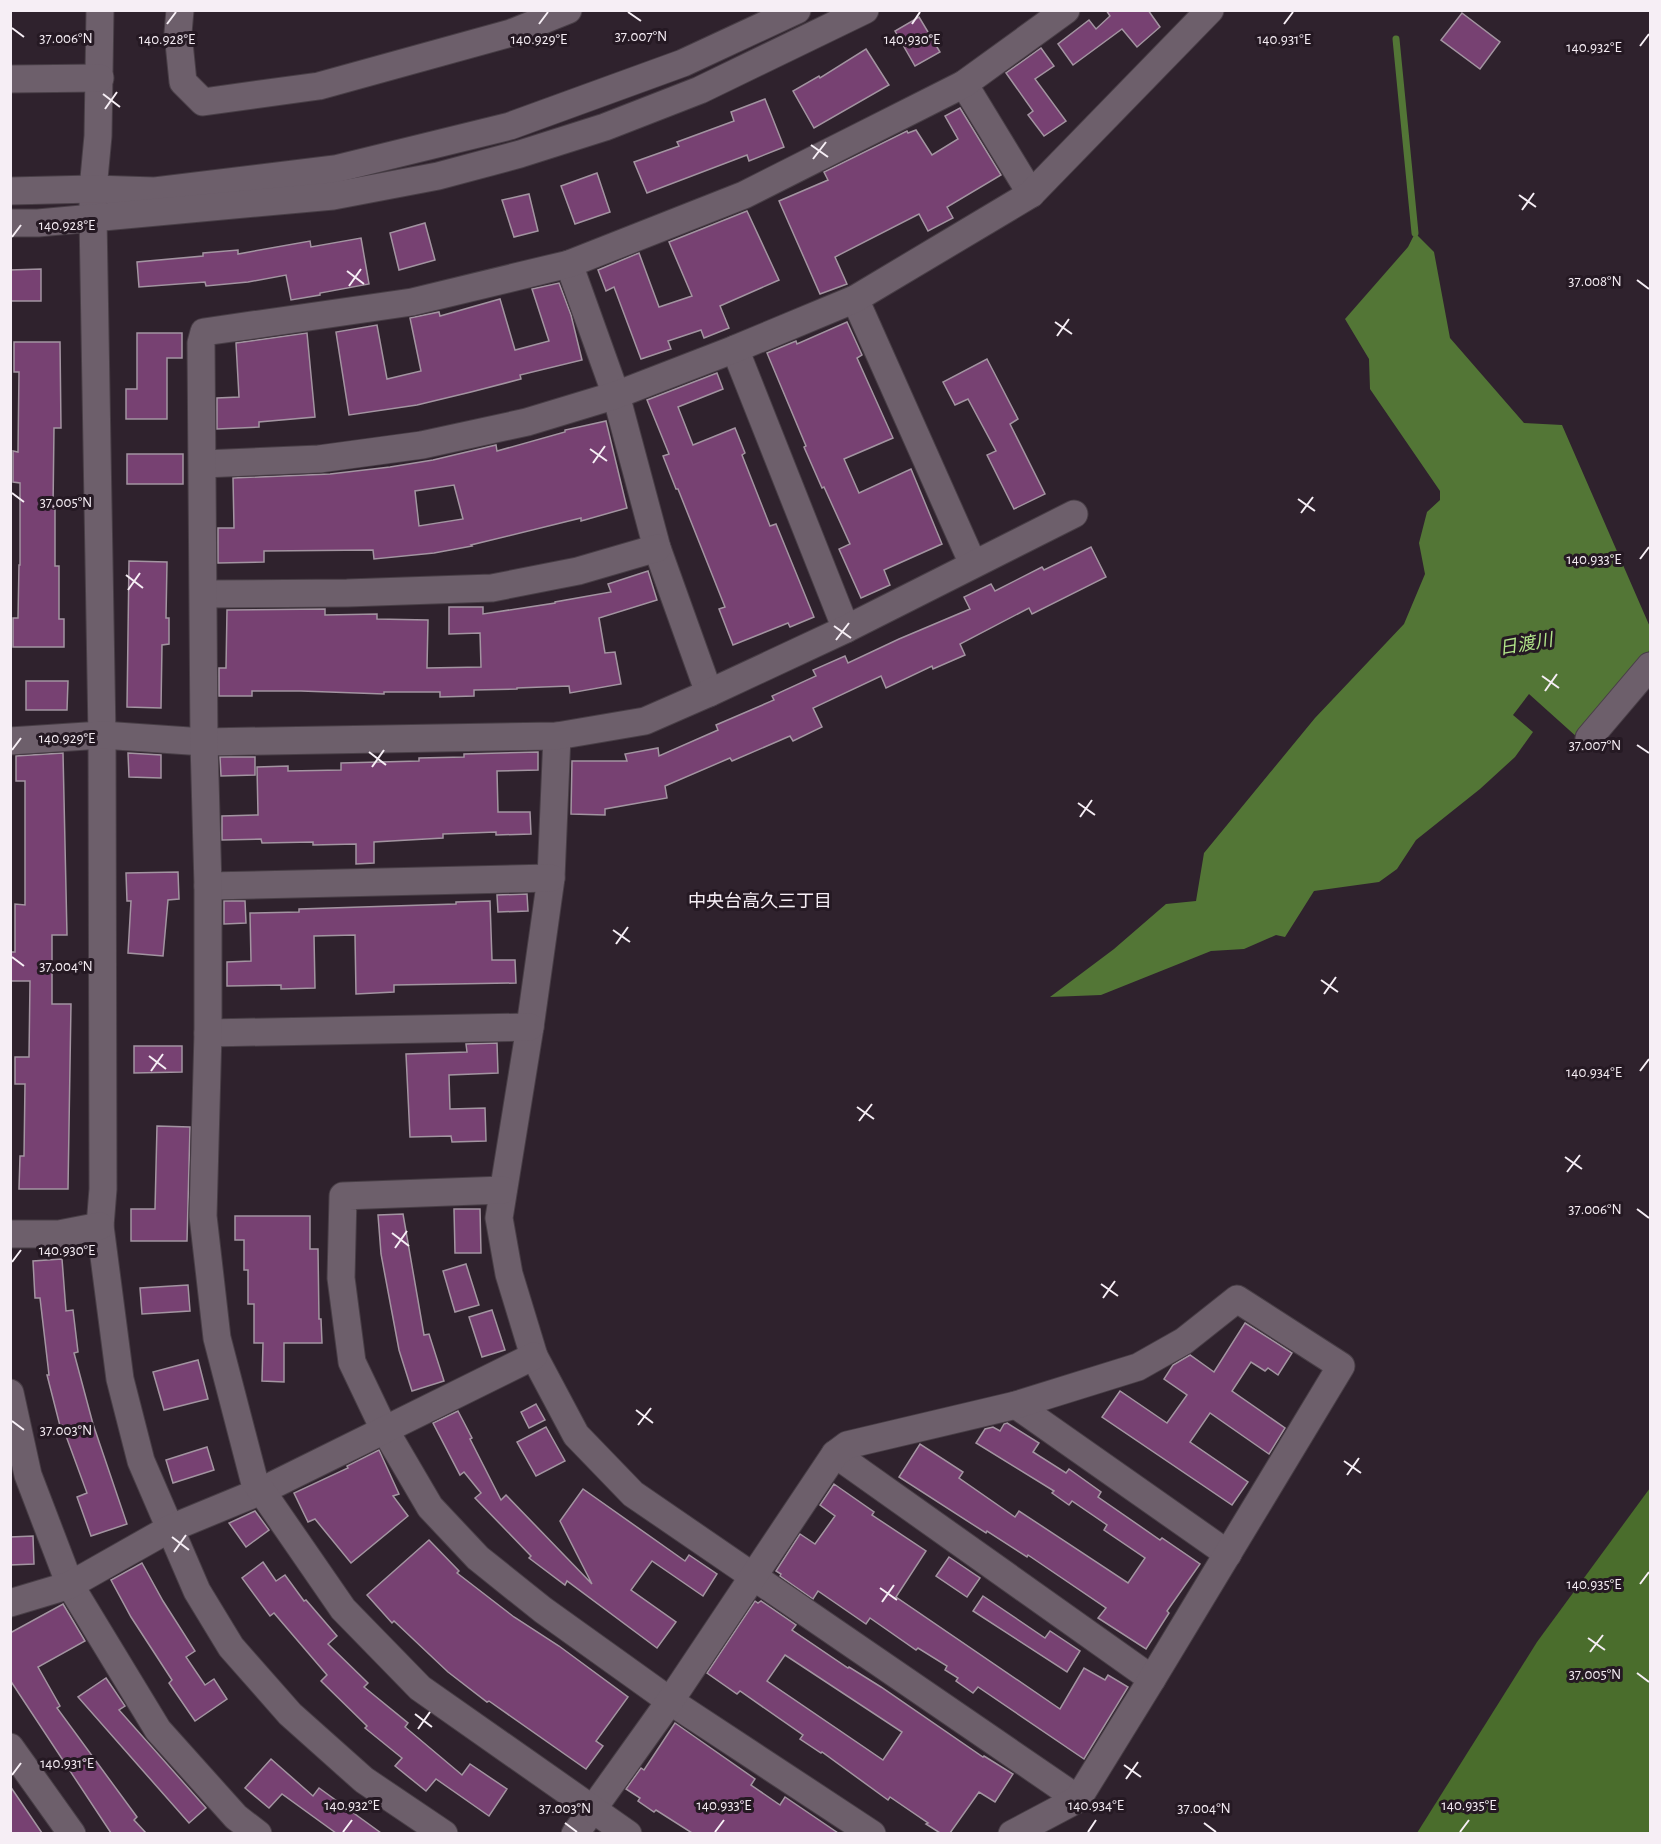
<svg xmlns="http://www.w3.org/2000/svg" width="1661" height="1844" viewBox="0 0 1661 1844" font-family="'Alegreya Sans','Noto Sans JP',sans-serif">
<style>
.forest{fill:#4a6d2c}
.water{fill:#537636}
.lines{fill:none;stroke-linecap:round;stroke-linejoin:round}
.stream{stroke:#537636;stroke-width:7}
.building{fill:#774172;stroke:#a394a1;stroke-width:1.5;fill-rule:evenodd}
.minor-casing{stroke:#483e46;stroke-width:29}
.minor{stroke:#6d5f6b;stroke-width:27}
.ticks{fill:none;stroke:#f6eef5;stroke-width:2}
.labels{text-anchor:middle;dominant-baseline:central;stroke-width:6;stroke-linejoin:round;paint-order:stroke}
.water-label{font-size:18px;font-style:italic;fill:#b2e68a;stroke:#251923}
.neighbourhood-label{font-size:18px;fill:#f6eef5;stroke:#251923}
.ticks-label{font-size:15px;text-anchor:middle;fill:#f6eef5;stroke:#251923;stroke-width:6;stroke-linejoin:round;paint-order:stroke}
</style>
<rect width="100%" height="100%" fill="#2f222d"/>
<polygon class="forest" points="1650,1488 1650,1833 1417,1833 1537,1642"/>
<polygon class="water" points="1415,233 1434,252 1450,338 1524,423 1562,425 1650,627 1650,650 1578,738 1529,694 1513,715 1533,732 1515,757 1480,789 1416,840 1397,869 1379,882 1314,891 1285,937 1276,935 1244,949 1211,951 1101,995 1050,997 1114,949 1166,904 1196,901 1204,853 1315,718 1404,624 1425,574 1419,543 1427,512 1440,500 1440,491 1370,389 1369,359 1345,319 1408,247"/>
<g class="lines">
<polyline class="stream" points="1396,39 1415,233"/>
</g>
<g class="building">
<polygon points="1106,10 1148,10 1160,27 1137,47 1122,29 1073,65 1058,44 1089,20 1096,29 1110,16"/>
<polygon points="1462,13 1500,42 1480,69 1441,40"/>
<polygon points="919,17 940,52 915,66 895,31"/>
<polygon points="1041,48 1054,66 1035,79 1066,121 1044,136 1028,115 1033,111 1006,73"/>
<polygon points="866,49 889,85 814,128 793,91 819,76 820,78"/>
<polygon points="765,99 784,147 749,161 747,155 647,193 634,162 679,146 677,142 734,121 731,112"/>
<polygon points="960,108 1001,175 947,207 953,218 928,231 919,214 835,257 847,284 820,294 779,201 828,180 824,172 907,131 908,133 916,130 932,155 958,139 945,116"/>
<polygon points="597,173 610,212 575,224 561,186"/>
<polygon points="529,194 538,231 514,237 502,200"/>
<polygon points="747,211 779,280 720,306 729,328 704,338 701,330 668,341 671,349 641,359 614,287 606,291 598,270 639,253 659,307 692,296 669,242"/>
<polygon points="425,223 435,260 399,270 390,233"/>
<polygon points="361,238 369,284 320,293 320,295 291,300 286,275 248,282 206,286 205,282 139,287 137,262 203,256 203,253 238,250 238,254 310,241 311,247"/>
<polygon points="41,269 41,301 10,301 10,270"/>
<polygon points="559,283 571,315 582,360 520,375 521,379 471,392 417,405 349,415 336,332 377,325 387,379 421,371 410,318 439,312 440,316 500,299 515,350 549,341 532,289"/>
<polygon points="847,322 862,355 857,358 893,438 844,459 859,493 911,469 942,544 884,570 890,585 861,598 839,549 850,544 824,487 822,488 804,447 806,446 767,353 796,341 797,344"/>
<polygon points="137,333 182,333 182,358 167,358 167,419 126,419 126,389 137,389"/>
<polygon points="307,333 315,417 259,422 259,427 217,429 217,398 239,397 236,343"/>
<polygon points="14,342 60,342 61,428 54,428 53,509 55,509 55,566 59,566 59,619 64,619 64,647 13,647 13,618 18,618 19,565 20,565 20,483 13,482 13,451 18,452 19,372 14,372"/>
<polygon points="987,359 1018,419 1010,424 1045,494 1014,509 987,455 996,451 968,399 955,405 943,382"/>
<polygon points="717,373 723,389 678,407 693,445 735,428 745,453 742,455 770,526 776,524 814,617 790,627 788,623 733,645 719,609 725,607 678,489 676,489 663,456 669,454 647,400"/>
<path d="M606 421 627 508 581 521V518L471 545 472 546 434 553 374 559 373 550 264 551V562L218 563V528H234L233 478 330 474 390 467 433 460 496 445 497 451 565 432V430ZM454 485 463 519 419 526 415 491Z"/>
<rect x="127" y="454" width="56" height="30"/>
<polygon points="1091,547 1106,577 1032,614 1029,608 960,644 965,655 933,669 932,666 886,688 881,676 813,708 822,727 793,741 790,736 732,761 730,758 665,786 667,798 605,809 605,815 571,814 572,761 627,761 625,754 658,748 659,756 718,730 716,725 774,700 772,696 816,676 813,670 845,656 848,663 899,639 970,609 964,597 991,584 995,591 1042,567 1044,570"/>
<polygon points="129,561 167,562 166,618 169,618 169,644 162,645 161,708 127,707"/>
<polygon points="648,571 657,600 599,618 605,653 615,652 621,684 570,693 569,686 517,688 517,689 474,690 474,696 440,697 440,692 384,692 384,694 301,691 252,691 252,696 219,696 219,668 226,668 227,610 325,609 325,615 377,614 377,619 428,620 427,668 481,667 480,633 449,634 449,607 483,607 483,614 555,603 555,602 611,592 608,584"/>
<polygon points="26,681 68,681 67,710 26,710"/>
<polygon points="538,752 538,770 497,771 498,812 530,812 531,834 496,835 496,832 443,834 443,838 374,842 374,863 356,864 356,844 313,845 313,842 262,843 261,839 222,840 222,816 258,815 257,767 288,766 288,771 341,770 341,763 419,761 419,758 464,757 464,754"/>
<polygon points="63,753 67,935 52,935 52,1004 71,1004 68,1189 19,1189 20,1156 24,1156 25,1084 15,1084 15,1057 29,1057 30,981 11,981 11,952 15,952 15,904 25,905 25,781 16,781 16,756"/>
<polygon points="128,753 161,755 161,778 129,777"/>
<polygon points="220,757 255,757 255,775 221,776"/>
<polygon points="178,872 179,899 168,900 163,956 128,953 131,901 127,901 126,873"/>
<polygon points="527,894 528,911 498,912 497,895"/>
<polygon points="224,901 245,901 246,923 224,924"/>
<polygon points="490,901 492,960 515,960 516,983 394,985 394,992 356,994 355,935 314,936 315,988 281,989 281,985 227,986 227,962 251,961 250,913 299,912 299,909 456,904 456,902"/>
<polygon points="497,1043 498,1073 449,1075 450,1109 485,1108 486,1141 452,1142 451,1136 410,1137 406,1054 467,1052 466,1044"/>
<polygon points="134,1046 182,1046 182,1072 134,1073"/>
<polygon points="157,1126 190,1127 187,1241 131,1241 131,1209 155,1209"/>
<polygon points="454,1209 480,1209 481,1253 455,1253"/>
<polygon points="403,1214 424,1335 429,1334 444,1381 412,1391 399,1350 381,1254 378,1215"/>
<polygon points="235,1216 310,1216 310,1249 318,1249 319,1319 321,1319 322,1343 284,1343 284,1382 262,1381 263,1343 254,1343 254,1304 248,1304 248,1270 244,1270 244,1240 235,1240"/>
<polygon points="62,1259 66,1311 73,1310 78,1352 74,1353 93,1424 127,1524 91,1536 77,1497 87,1493 62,1425 60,1426 47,1375 49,1375 40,1298 35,1298 33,1261"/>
<polygon points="466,1264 479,1305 455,1312 443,1271"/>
<polygon points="188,1285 190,1311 142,1314 140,1288"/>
<polygon points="492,1310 505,1350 482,1357 469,1317"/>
<polygon points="1245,1323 1292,1353 1278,1375 1268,1368 1265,1371 1251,1362 1232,1391 1285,1428 1269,1454 1210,1413 1190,1442 1248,1482 1232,1505 1102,1417 1120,1391 1167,1423 1187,1395 1164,1379 1173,1365 1190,1355 1214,1372"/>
<polygon points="198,1360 208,1399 164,1410 153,1372"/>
<polygon points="536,1404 545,1420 529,1428 521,1412"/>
<polygon points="458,1411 472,1438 470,1439 501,1500 506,1495 592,1584 560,1521 583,1489 685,1561 689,1555 717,1574 703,1596 652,1561 631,1590 676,1622 657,1648 567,1581 565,1585 529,1558 531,1556 475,1498 481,1493 464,1472 460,1475 433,1423"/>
<polygon points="1007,1423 1039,1443 1033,1452 1066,1473 1069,1469 1101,1492 1098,1497 1160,1540 1162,1538 1200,1564 1167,1611 1169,1613 1146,1649 1098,1618 1106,1608 1028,1555 1027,1557 987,1531 986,1533 899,1477 920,1444 963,1472 959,1478 1015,1517 1019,1511 1128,1583 1145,1558 1104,1530 1107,1525 1072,1501 1069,1505 1052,1493 1054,1491 976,1443 985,1429 993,1427 1000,1431 1004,1424"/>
<polygon points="546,1427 565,1461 536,1476 517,1442"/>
<polygon points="207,1447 214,1470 173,1483 166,1460"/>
<polygon points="379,1450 399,1494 393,1496 408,1516 351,1563 315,1519 308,1522 294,1493 348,1468 347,1466"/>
<polygon points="834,1484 874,1512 872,1515 926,1551 896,1597 1060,1709 1084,1668 1105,1680 1108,1675 1128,1687 1084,1759 978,1687 973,1693 956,1681 958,1678 945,1670 947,1666 918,1648 916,1650 870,1618 866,1624 818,1591 813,1599 780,1576 781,1574 776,1571 800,1534 815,1544 835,1516 820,1505"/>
<polygon points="255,1511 269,1530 246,1547 229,1523"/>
<polygon points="33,1536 34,1564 10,1565 10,1537"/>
<polygon points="429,1540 459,1571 457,1573 514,1617 559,1646 628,1697 596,1741 603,1746 586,1769 489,1701 487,1702 448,1672 394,1621 392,1623 367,1595"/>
<polygon points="949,1557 980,1578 967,1597 936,1576"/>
<polygon points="263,1562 276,1581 285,1575 304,1601 306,1600 337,1636 328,1644 368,1683 364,1687 408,1723 405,1727 462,1775 470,1764 507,1789 489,1816 436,1779 426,1791 395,1766 402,1758 365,1728 367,1726 321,1681 327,1675 274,1613 270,1616 242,1578"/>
<polygon points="142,1563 163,1601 195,1651 186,1657 205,1685 214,1679 227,1699 195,1721 169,1683 172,1680 131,1617 111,1580"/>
<polygon points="983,1596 1045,1638 1050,1631 1080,1651 1067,1672 973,1611"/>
<path d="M755 1601 758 1603 761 1601 796 1625 792 1630 848 1668 849 1667 881 1687 983 1757 984 1756 1013 1774 995 1802 979 1792 950 1833H940L926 1824 928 1823 890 1797 888 1800 822 1752 821 1753 800 1739 803 1735 740 1691 737 1694 707 1673ZM785 1655 902 1732 883 1760 767 1681Z"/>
<polygon points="63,1604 85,1641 38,1667 60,1706 57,1708 137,1817 134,1820 146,1833 111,1833 10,1680 10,1633"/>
<polygon points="106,1678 125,1706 119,1710 206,1808 189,1823 78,1697"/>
<polygon points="675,1723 755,1779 751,1785 780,1805 785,1797 838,1833 692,1833 656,1810 654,1812 638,1801 640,1798 626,1789 641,1768 644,1770"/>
<polygon points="271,1759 313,1796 319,1788 381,1833 336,1833 282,1794 269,1808 245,1788"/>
<polygon points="10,1786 42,1833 10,1833"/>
</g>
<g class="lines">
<defs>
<g id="minor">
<polyline points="100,10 98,136 93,189 93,217 102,735 103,1189 100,1226 120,1379 141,1461 197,1591 231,1647 290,1714 364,1780 444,1834"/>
<polyline points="180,10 178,33 183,82 203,102 319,86 511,33 568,10"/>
<polyline points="10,79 100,78"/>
<polyline points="964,84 1031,194"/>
<polyline points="10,191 93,189 155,191 335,169 510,126 683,63 797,10"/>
<polyline points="10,223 38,223 333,196 438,176 520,154 605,127 700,90 865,10"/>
<polyline points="569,264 616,395 657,548 709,693"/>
<polyline points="855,299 973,564"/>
<polyline points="735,349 846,629"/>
<polyline points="203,464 319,459 422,445 527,422 616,395 735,349 855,299 1031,194 1210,10"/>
<polyline points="204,594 347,593 492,588 578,571 657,548"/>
<polyline points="557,736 551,878 530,1027 499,1218 509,1274 534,1356 576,1435 633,1494 1078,1799"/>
<polyline points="1589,738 1650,666"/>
<polyline points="10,741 102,735 204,742 557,736 645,721 709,693 846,629 1074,514"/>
<polyline points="208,886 551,878"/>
<polyline points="208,1033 530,1027"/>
<polyline points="503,1190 343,1196 341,1278 352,1362 382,1425 430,1507 478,1558 543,1610 670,1701 872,1834"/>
<polyline points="10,1234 59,1234 100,1226"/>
<polyline points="10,1393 28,1475 70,1585 158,1730 236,1817 258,1834"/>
<polyline points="1016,1405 1228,1554"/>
<polyline points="835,1454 1152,1679"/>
<polyline points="10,1603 70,1585 169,1529 261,1491 534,1356"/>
<polyline points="10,1747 72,1834"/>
<polyline points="575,1834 670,1701 835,1454 847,1445 1016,1405 1138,1367 1184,1341 1237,1299 1341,1366 1152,1679 1078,1799 1012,1834"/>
<polyline points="628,1834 420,1688 343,1609 254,1480 217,1338 203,1216 208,1033 208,886 204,742 201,343 204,332 412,302 569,264 744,195 964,84 1066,10"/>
</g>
</defs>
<use href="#minor" class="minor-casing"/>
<use href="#minor" class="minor"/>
</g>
<path class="ticks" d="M628 12 641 21M167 24 176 12M539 24 548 12M912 24 920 12M1284 24 1293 12M12 28 24 37M1640 46 1649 34M103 94 120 107M105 109 117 92M811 145 828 157M813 159 826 142M1519 195 1536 207M1522 210 1534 193M12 237 21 225M347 271 364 284M1637 280 1649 289M349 286 361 269M1055 322 1072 334M1057 336 1069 319M590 449 607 461M593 463 605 446M12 493 24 502M1298 499 1315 511M1301 513 1313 497M1640 559 1649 547M126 575 143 588M128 590 140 573M834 626 851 638M836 640 849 623M1542 676 1559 688M1545 691 1557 674M1637 745 1649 753M12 750 21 738M369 752 386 765M372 767 384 750M1078 803 1095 815M1080 817 1092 800M613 930 630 942M616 944 628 927M12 957 24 966M1321 980 1338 992M1324 994 1336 977M149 1056 166 1069M151 1071 163 1054M1640 1071 1649 1059M857 1107 874 1119M859 1121 872 1104M1565 1157 1582 1169M1567 1172 1580 1155M1637 1209 1649 1218M392 1233 409 1246M395 1248 407 1231M12 1262 21 1250M1101 1284 1118 1296M1103 1298 1115 1281M636 1410 653 1423M12 1421 24 1430M638 1425 651 1408M1344 1461 1361 1473M1347 1475 1359 1458M172 1537 189 1550M174 1552 186 1535M1640 1584 1649 1572M880 1588 897 1600M882 1602 894 1585M1588 1638 1605 1650M1590 1652 1603 1635M1637 1673 1649 1682M415 1714 432 1727M418 1729 430 1712M1124 1765 1141 1777M12 1775 21 1763M1126 1779 1138 1762M565 1823 577 1832M1204 1823 1216 1832M343 1832 352 1820M715 1832 724 1820M1088 1832 1096 1820M1460 1832 1469 1820"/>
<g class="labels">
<g class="water-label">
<text transform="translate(1526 645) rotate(-10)">日渡川</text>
</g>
<g class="neighbourhood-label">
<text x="760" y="902">中央台高久三丁目</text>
</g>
</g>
<g class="ticks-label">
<text x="641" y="41">37.007°N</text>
<text x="66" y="43">37.006°N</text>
<text x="167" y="44">140.928°E</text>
<text x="539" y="44">140.929°E</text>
<text x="912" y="44">140.930°E</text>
<text x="1284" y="44">140.931°E</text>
<text x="1594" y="52">140.932°E</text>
<text x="67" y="230">140.928°E</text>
<text x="1595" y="286">37.008°N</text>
<text x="66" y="507">37.005°N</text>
<text x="1594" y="564">140.933°E</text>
<text x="67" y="743">140.929°E</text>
<text x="1595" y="750">37.007°N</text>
<text x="66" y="971">37.004°N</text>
<text x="1594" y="1077">140.934°E</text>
<text x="1595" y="1214">37.006°N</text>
<text x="67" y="1255">140.930°E</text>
<text x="66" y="1435">37.003°N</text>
<text x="1594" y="1589">140.935°E</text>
<text x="1595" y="1679">37.005°N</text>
<text x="67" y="1768">140.931°E</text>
<text x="352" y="1810">140.932°E</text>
<text x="724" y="1810">140.933°E</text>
<text x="1096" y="1810">140.934°E</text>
<text x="1469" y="1810">140.935°E</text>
<text x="565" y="1813">37.003°N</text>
<text x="1204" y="1813">37.004°N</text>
</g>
<rect width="1661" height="1844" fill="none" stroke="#f6eef5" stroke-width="24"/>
</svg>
